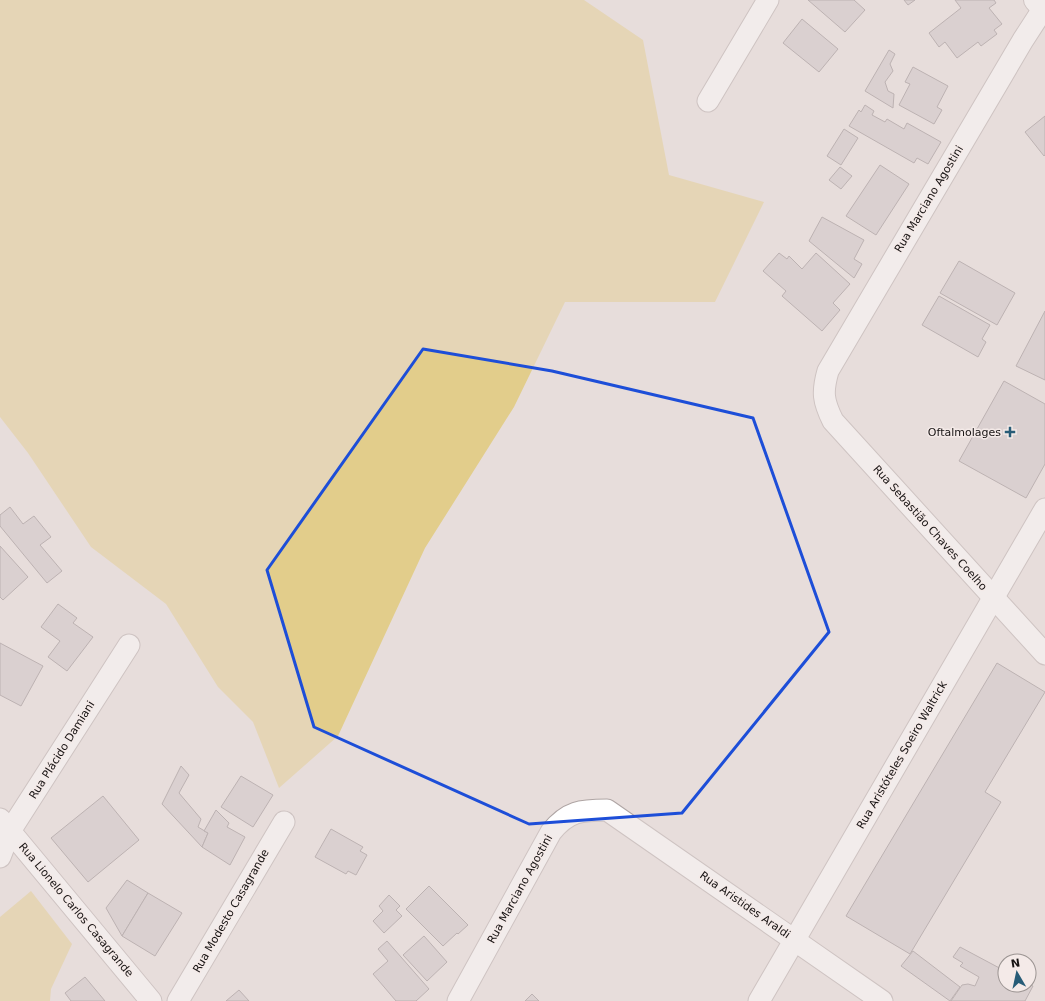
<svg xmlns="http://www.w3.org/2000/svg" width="1045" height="1001" viewBox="0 0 1045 1001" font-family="'DejaVu Sans',sans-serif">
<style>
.green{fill:#e2cd8b}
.building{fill:#cac0c3;stroke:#887f81}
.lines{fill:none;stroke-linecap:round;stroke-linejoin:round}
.street-casing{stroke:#afa5a4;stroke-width:23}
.secondary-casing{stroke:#afa5a4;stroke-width:24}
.street{stroke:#fff;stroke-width:21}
.secondary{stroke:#fff;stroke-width:22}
.marked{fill:none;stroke:#1d4ed8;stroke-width:3;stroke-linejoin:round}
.poi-dot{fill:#275c77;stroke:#f4eae8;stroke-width:1.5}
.labels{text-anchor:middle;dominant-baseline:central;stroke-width:3;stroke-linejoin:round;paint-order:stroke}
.street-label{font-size:11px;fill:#161212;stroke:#f4eae8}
.poi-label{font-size:11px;fill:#161212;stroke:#f4eae8;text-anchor:end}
</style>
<rect width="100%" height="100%" fill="#e7dddb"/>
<g class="green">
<polygon points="0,0 584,0 643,40 669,175 764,202 715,302 565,302 514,407 425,548 338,736 279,788 253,722 218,687 166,604 91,547 28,453 0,417"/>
<polygon points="31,891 72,944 51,989 50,1001 0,1001 0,917"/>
</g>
<g class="building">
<polygon points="808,0 854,0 865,10 845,32"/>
<polygon points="904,0 915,0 908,5"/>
<polygon points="955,0 994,0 996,3 989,8 1002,24 994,30 997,34 981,46 978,42 957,58 945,42 939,47 929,33 961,8"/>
<polygon points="802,19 838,49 819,72 783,43"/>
<polygon points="889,50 895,54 890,64 893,71 885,82 888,91 894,94 893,108 865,91"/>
<polygon points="913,67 948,86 937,107 942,110 934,124 899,105 910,84 905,82"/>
<polygon points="865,105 874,111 872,115 885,122 887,119 904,129 907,123 941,142 928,164 917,158 914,163 849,126 859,110 861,112"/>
<polygon points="1045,116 1045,155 1044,156 1025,132"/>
<polygon points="844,129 858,138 841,165 827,156"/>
<polygon points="880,165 909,184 876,235 846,216"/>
<polygon points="840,167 852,176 841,189 829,180"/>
<polygon points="822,217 864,240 854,259 862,264 854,278 809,241"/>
<polygon points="779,253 787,259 789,256 802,269 816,253 850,284 833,303 840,310 822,331 782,296 786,291 763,271"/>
<polygon points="959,261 1015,293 997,325 940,293"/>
<polygon points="939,296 990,325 982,339 986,342 978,357 922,325"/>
<polygon points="1045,311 1045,380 1016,366"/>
<polygon points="1004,381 1045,404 1045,464 1026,498 959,461"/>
<polygon points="10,507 23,524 34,516 51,537 40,545 62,571 47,583 0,526 0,515"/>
<polygon points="0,546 28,577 3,600 0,597"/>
<polygon points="58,604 77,618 73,623 93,637 67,671 48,657 60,641 41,627"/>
<polygon points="0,643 43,666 21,706 0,695"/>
<polygon points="997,663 1045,692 985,792 1001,802 910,954 846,916"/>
<polygon points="181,766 189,775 179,793 201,819 198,827 208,833 202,847 162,804"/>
<polygon points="241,776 273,795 253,827 221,807"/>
<polygon points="103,796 139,840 88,882 51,838"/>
<polygon points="216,810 229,823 227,827 245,837 230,865 202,847 208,833 204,831"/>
<polygon points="331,829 363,847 360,851 367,855 356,875 348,871 346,874 315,857"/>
<polygon points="127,880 148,893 122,936 106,908"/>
<polygon points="429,886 468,925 458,934 457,933 443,946 406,909"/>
<polygon points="148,893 182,913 155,956 122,936"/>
<polygon points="389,895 400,906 396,910 402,916 384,933 373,921 383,911 379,906"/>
<polygon points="424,936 447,962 427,981 403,955"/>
<polygon points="387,941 429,989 416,1001 396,1001 373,974 388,961 378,949"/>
<polygon points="960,947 1005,971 1005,985 1029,985 1029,984 1033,986 1025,1001 951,1001 962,985 968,984 975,986 979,977 960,966 963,963 953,957"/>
<polygon points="913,951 960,987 950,1001 901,966"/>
<polygon points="85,977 105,1001 71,1001 65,993"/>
<polygon points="239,990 249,1001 226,1001"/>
<polygon points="532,994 539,1001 525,1001"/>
</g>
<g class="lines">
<defs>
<g id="street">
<path d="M1045 6 1023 40 828 371C822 392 823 401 833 421L1045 654"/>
<polyline points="708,101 768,0"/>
<polyline points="0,819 151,1001"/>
<polyline points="0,857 10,831 129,645"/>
<polyline points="178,1001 284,822"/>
<path d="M458 1001 551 832C568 811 581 810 607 810L882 1001"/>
<polyline points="759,1001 1045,509"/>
</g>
<polyline id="secondary" points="1035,0 1045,11"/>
</defs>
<use href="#street" class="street-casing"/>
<use href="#secondary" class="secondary-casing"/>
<use href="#street" class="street"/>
<use href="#secondary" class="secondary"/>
</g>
<path d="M0 0H1045V1001H0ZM423 349 552 371 753 418 829 632 682 813 529 824 314 727 267 570Z" fill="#e7dddb" fill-opacity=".55" fill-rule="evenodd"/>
<path class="marked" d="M423 349 552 371 753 418 829 632 682 813 529 824 314 727 267 570Z"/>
<path class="poi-dot" d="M1008 426h4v4h4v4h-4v4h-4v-4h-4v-4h4z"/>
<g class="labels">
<g class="street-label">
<text transform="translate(929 199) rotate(-59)">Rua Marciano Agostini</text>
<text transform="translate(930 528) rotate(48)">Rua Sebastião Chaves Coelho</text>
<text transform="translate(62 750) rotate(-58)">Rua Plácido Damiani</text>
<text transform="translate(902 755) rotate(-60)">Rua Aristóteles Soeiro Waltrick</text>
<text transform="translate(520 889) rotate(-61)">Rua Marciano Agostini</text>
<text transform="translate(745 905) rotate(35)">Rua Aristides Araldi</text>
<text transform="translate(76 910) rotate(50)">Rua Lionelo Carlos Casagrande</text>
<text transform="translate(231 911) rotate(-60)">Rua Modesto Casagrande</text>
</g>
<g class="poi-label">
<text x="1001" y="432">Oftalmolages</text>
</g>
</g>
<g transform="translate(1017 973) rotate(351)"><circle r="19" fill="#f4eae8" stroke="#9b9492"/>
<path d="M0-3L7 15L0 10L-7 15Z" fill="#275c77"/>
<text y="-6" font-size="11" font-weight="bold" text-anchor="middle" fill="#161212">N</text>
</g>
</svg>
